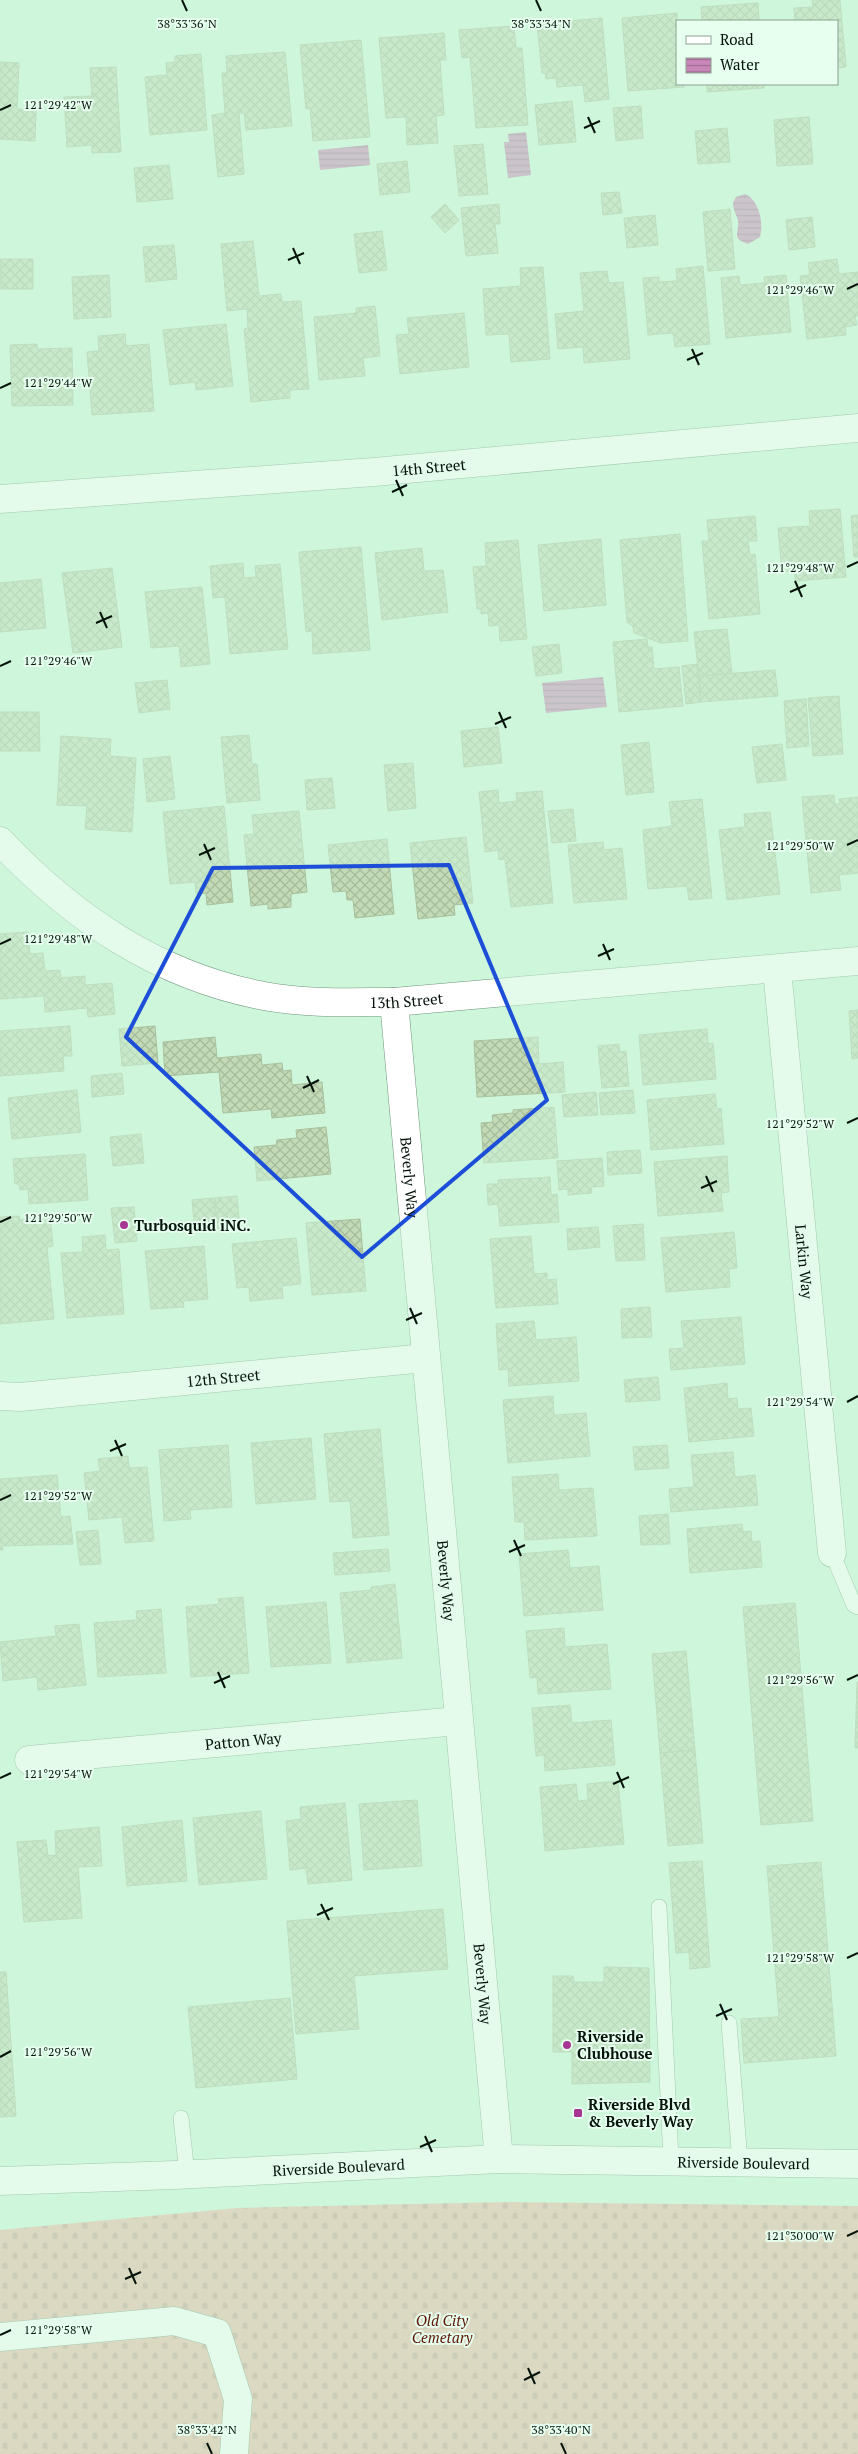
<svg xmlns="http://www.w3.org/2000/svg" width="858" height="2454" viewBox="0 0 858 2454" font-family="'PT Serif',serif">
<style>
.cemetery{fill:url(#cemetery-stones)}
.water{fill:url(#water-rules)}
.building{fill:url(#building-cross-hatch);stroke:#a9c19d}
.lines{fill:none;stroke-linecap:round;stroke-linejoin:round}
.service-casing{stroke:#6f957c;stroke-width:16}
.minor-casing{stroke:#6f957c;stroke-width:29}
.secondary-casing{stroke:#6f957c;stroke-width:29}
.service{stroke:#fff;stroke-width:15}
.minor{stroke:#fff;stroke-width:28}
.secondary{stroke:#fff;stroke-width:28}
.marked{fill:none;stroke:#1d4ed8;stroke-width:4;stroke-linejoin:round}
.ticks{fill:none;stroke:#05130a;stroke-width:2}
.poi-dot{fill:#a73693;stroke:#e6ffee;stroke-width:2}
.labels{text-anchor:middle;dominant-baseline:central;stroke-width:4;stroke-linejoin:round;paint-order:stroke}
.street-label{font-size:15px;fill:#05130a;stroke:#e6ffee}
.poi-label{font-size:15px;font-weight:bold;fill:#05130a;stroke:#e6ffee;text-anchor:start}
.park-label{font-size:15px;font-style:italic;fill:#5d1602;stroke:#e6ffee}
.ticks-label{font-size:12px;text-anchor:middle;fill:#05130a;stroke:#e6ffee;stroke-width:4;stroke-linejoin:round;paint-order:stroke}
</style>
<defs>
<pattern id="cemetery-stones" width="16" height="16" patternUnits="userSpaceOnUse" patternTransform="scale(1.25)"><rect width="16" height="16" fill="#edb6a7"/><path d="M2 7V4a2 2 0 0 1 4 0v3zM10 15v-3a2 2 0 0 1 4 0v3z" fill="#ca9c8e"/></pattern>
<pattern id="water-rules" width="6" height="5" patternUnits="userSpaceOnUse" patternTransform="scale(1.25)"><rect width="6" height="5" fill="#c887b8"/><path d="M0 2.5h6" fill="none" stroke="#a06d94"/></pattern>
<pattern id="building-cross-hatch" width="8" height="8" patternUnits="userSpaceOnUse" patternTransform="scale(1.25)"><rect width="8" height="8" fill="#c2dbb6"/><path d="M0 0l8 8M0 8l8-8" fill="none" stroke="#a5bb9b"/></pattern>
</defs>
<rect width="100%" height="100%" fill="#cdf6db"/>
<polygon class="cemetery" points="505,2202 858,2206 858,2454 0,2454 0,2230 237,2208"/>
<g class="water">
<polygon points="526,132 531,175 508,178 504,142 509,142 508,134"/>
<polygon points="368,145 370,165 320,170 318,150"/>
<path d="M745 194C759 200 764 223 760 237L748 244C730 238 740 232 738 220 736 214 733 209 733 203L736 197Z"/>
<polygon points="603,677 607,707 546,713 542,683"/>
</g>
<g class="building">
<polygon points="812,0 840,0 846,67 837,68 837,21 779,21 795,20 794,8 813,7"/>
<polygon points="758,3 759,21 702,21 701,7"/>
<polygon points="677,13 677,84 684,84 684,87 628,91 622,18"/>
<polygon points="602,18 609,99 585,102 583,85 557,87 556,78 546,79 545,73 542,73 537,24"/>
<polygon points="514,26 516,48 522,48 528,125 476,128 470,57 462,58 459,30"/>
<polygon points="444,33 446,60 440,60 444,115 436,116 438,143 407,145 406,117 386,118 379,38"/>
<polygon points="361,40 370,137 313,141 310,108 306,109 300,45"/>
<polygon points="285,52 292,126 246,130 244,113 239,113 244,174 218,177 212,115 225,113 222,73 227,73 226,56"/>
<polygon points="201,54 207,130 150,135 145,77 167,75 166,63 175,62 175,56"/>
<polygon points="0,62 19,63 17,109 36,110 35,141 0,139"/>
<polygon points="116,67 121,152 92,153 92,145 67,147 64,97 92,96 90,68"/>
<polygon points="707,84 764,84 764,88 707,92"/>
<polygon points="572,101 576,142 539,145 535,105"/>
<polygon points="641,106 643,138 616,141 613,108"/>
<polygon points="809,117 813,164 777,166 774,120"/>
<polygon points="727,128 730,162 698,164 695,131"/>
<polygon points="483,144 488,194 459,196 454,146"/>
<polygon points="407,161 410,192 380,195 377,164"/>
<polygon points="169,165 173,199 137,202 134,168"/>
<polygon points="619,192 622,213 603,215 601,193"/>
<polygon points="445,204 459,220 445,233 431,217"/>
<polygon points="499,204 500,224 495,224 498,253 466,256 461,208"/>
<polygon points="730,209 735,269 708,271 703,212"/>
<polygon points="655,215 658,245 627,248 624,218"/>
<polygon points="812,217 815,247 789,250 786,220"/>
<polygon points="382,231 387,270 359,273 354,234"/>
<polygon points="253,241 259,296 281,294 282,302 301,301 309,389 290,390 290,398 251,402 244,329 248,328 247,309 227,311 221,244"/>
<polygon points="174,245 177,279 146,282 143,247"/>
<polygon points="0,259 33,259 33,289 1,289"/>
<polygon points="837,259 839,274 858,272 858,316 855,316 857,325 845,327 846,335 807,339 800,276 810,275 808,263"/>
<polygon points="703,266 710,344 675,347 673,333 648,335 643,278 659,277 659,282 677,281 676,269"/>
<polygon points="543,267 550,359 511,362 509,334 486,335 483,289 521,286 520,268"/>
<polygon points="607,271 609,283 623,282 630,359 584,363 583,347 558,349 555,314 584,311 580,273"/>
<polygon points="109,275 111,317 74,319 72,277"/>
<polygon points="786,275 791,332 726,338 721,278 739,276 740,285 765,283 764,277"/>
<polygon points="375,306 380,356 363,358 365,376 319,380 314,317 356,313 356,308"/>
<polygon points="464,313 469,367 400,374 396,335 409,334 407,318"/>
<polygon points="226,324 233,386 196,390 195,382 170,385 163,330"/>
<polygon points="125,334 126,346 149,344 154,411 92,415 87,352 99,351 98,336"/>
<polygon points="37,344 37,349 72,348 73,405 12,406 10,345"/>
<polygon points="840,509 846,577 795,581 795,571 782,572 778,528 810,526 809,511"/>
<polygon points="858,515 858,557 854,557 851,516"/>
<polygon points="755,516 757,541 748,541 750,555 755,554 760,614 709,619 702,541 709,541 707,520"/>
<polygon points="680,534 688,641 661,643 634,633 633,627 627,622 620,540"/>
<polygon points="601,539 606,605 544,611 538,545"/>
<polygon points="518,540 527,639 500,641 499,625 489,626 488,613 481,614 481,609 477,609 473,567 486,566 485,543"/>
<polygon points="361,547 370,650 313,654 312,631 306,632 299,552"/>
<polygon points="422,548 424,571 443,570 448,612 382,620 375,553"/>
<polygon points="243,563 244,578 256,577 255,566 280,564 288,649 230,654 225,597 213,598 210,566"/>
<polygon points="112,568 122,647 73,653 62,573"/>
<polygon points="41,579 46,628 0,632 0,583"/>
<polygon points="202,587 210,664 181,667 179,646 151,648 145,592"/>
<polygon points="727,629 732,674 699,676 694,632"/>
<polygon points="647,639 648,647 652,647 654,669 679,667 683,706 619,712 613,642"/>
<polygon points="559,644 562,673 536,676 532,647"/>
<polygon points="697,664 701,702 686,704 682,666"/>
<polygon points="775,670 778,696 701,702 699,676"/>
<polygon points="167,680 170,709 139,713 135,683"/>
<polygon points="839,696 843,754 813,756 808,698"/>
<polygon points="806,699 809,746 787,748 784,701"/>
<polygon points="0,712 39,712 40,751 0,751"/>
<polygon points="498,727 502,763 464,767 461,731"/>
<polygon points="249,735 252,764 257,764 260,800 227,803 221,737"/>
<polygon points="61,736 111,739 110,756 136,758 132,832 85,829 87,806 57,805"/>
<polygon points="649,742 654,792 626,795 621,745"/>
<polygon points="782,744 786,780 757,783 752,747"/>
<polygon points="170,756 175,799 147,802 143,759"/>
<polygon points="413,763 416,808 388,811 384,765"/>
<polygon points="332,778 335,808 307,810 305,780"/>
<polygon points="498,790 499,803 517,801 516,793 542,791 553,903 511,907 505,859 499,860 498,850 485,852 479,792"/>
<polygon points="834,795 835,804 840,804 839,799 858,797 858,873 839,875 841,890 811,893 802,797"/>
<polygon points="702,799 712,898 689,900 687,886 648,889 643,830 672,826 669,802"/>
<polygon points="224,806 233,902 207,905 206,893 196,894 195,882 170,884 163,812"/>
<polygon points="573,809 576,841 552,843 548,811"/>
<polygon points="299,811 307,892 291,894 291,907 268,909 268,904 251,906 244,835 254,834 252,815"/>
<polygon points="770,812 780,894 727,900 719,830 745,827 744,814"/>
<polygon points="466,837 473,903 454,905 455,915 418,919 410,843"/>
<polygon points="387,839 394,914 355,918 353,900 347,900 346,891 333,892 328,845"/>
<polygon points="603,842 604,850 622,848 627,899 574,903 568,845"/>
<polygon points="28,932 30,954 43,953 45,971 60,970 61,978 85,976 85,985 112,983 115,1014 88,1017 87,1008 45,1012 44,996 0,999 0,934"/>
<polygon points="858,1010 858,1058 852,1059 849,1011"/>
<polygon points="70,1026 72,1056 63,1056 64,1071 0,1076 0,1031"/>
<polygon points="155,1026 158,1063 122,1066 119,1029"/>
<polygon points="707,1029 708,1044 713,1043 716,1079 643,1085 639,1035"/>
<polygon points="215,1037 217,1058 261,1054 262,1065 282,1063 283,1071 291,1070 292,1085 322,1082 325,1113 272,1118 271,1109 223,1113 219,1072 165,1076 163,1042"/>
<polygon points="538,1037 539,1064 563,1062 565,1092 477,1097 474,1041"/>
<polygon points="619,1044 620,1052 626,1051 629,1086 602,1088 598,1046"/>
<polygon points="122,1073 124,1094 92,1097 91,1076"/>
<polygon points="77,1090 81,1132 12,1139 8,1098"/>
<polygon points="633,1090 635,1113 601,1115 599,1093"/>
<polygon points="596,1092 598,1115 564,1117 562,1095"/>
<polygon points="715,1094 717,1109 721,1108 724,1144 651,1150 647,1100"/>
<polygon points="554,1107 558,1158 484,1163 481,1123 493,1122 492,1115 513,1113 513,1110"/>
<polygon points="326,1127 331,1174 257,1181 254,1147 276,1145 277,1140 297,1138 296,1130"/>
<polygon points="141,1134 144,1163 113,1166 110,1137"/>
<polygon points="640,1150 642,1173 608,1175 607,1152"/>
<polygon points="85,1154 88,1200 29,1204 28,1189 20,1190 19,1184 15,1184 13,1159"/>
<polygon points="727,1156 729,1192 721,1193 723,1211 658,1216 654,1162"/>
<polygon points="602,1158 604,1186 591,1187 592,1193 568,1195 568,1189 559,1190 557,1161"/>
<polygon points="550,1177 551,1195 557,1194 559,1222 500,1226 498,1204 488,1205 487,1184 498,1184 498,1180"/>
<polygon points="237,1196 240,1229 217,1230 215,1198"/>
<polygon points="214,1198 217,1230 195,1232 192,1200"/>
<polygon points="134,1207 137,1241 115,1243 111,1208"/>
<polygon points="19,1216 20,1220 50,1217 53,1246 47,1247 54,1319 0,1324 0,1217"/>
<polygon points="360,1219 366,1291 312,1295 306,1223"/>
<polygon points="643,1224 645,1260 616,1261 613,1226"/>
<polygon points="598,1227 600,1247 568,1250 567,1229"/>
<polygon points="734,1232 737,1268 729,1269 730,1287 666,1292 661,1238"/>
<polygon points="105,1235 106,1250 119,1249 124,1314 67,1318 61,1253 83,1252 82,1237"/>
<polygon points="531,1236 534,1274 547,1273 547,1280 556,1279 558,1304 496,1308 490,1239"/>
<polygon points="296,1238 301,1284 282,1286 283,1298 250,1301 249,1287 237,1288 232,1244"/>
<polygon points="204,1246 208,1299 183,1301 184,1307 151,1309 145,1251"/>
<polygon points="650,1307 652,1337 622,1338 621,1309"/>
<polygon points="741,1317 745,1364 671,1370 669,1349 684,1348 681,1321"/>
<polygon points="534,1321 536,1340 576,1337 579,1381 509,1386 508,1369 499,1370 496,1324"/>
<polygon points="658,1377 660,1400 626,1402 624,1380"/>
<polygon points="727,1383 728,1399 737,1398 738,1409 751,1408 754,1436 689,1442 684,1388"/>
<polygon points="553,1396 554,1415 586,1413 590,1456 508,1463 503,1400"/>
<polygon points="380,1429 389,1535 353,1538 350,1501 330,1502 324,1434"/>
<polygon points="311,1438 316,1499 256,1504 251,1443"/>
<polygon points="228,1445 232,1507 190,1510 191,1519 164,1521 159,1450"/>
<polygon points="667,1445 669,1468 635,1470 633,1447"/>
<polygon points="733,1452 735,1477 755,1475 758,1505 671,1512 669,1489 694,1487 691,1455"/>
<polygon points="128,1456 129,1468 147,1467 154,1541 125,1543 122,1517 89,1520 84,1473 100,1471 98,1459"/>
<polygon points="558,1474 559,1490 593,1488 597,1536 525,1540 524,1522 515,1522 512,1477"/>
<polygon points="57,1475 61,1517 70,1516 73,1544 2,1546 3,1550 0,1550 0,1479"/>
<polygon points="668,1514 670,1544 641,1545 639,1516"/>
<polygon points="742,1524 743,1532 751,1531 752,1542 760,1541 762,1567 690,1573 687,1529"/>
<polygon points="98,1530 101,1564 80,1565 76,1532"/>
<polygon points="388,1549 390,1571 335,1575 333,1553"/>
<polygon points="568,1550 570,1568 599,1566 603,1610 524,1616 519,1554"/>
<polygon points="395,1584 402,1658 347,1663 340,1593 371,1590 371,1587"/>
<polygon points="243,1597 249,1673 191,1677 186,1607 219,1604 218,1599"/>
<polygon points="326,1602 331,1663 271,1667 266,1607"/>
<polygon points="795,1603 813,1821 761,1825 743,1607"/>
<polygon points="161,1609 166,1673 98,1677 94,1623 137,1620 136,1611"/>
<polygon points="79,1624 86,1685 38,1690 37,1677 3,1681 0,1642 56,1636 55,1626"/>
<polygon points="564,1628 565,1647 607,1644 611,1689 538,1694 537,1677 530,1678 526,1631"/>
<polygon points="686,1651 695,1750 660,1753 652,1654"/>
<polygon points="857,1682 858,1682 858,1748 855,1748"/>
<polygon points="570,1705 572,1723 611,1720 615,1765 545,1771 544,1755 536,1756 532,1708"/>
<polygon points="695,1750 703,1843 668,1846 660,1753"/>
<polygon points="618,1781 624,1844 545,1851 540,1787 576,1784 578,1801 588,1800 587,1784"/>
<polygon points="417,1800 422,1866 364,1870 359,1804"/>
<polygon points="345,1803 352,1880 308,1884 306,1868 290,1870 286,1821 301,1819 300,1807"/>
<polygon points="261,1811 267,1879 199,1885 193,1818"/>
<polygon points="182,1820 187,1881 127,1886 122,1827"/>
<polygon points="99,1827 102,1866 78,1867 82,1918 24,1922 17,1842 46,1840 48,1856 56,1855 55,1831"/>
<polygon points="702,1861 710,1967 690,1969 689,1952 676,1953 669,1863"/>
<polygon points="821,1862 836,2056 744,2063 741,2019 779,2017 767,1866"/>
<polygon points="443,1909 448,1969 354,1976 359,2029 296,2034 287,1921"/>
<polygon points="604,1967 649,1968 650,2082 572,2084 572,2052 553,2052 553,1976 573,1976 574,1982 604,1982"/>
<polygon points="0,1972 6,1972 16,2116 0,2117"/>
<polygon points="290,1998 297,2079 196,2088 188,2007"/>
</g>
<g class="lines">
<defs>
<g id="service">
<polyline points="832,1553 854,1605 858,1607"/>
<polyline points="659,1907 671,2160"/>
<polyline points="729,2023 740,2162"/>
<polyline points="181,2118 187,2174"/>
</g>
<g id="minor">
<path id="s1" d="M0 499 374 472 858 428"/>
<path id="s2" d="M0 841C73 918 158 976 264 996 306 1004 351 1002 394 1002L858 961"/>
<path id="s3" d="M777 969 832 1553"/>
<path id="s4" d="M394 1002 499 2159"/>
<path id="s5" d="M0 1396 20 1397 425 1358"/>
<path id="s6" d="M29 1760 458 1721"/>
<polyline points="0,2337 174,2321 217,2333 238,2399 234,2454"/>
</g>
<g id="secondary">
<path id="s7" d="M0 2181 175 2175 499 2159 858 2164"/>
</g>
</defs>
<use href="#service" class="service-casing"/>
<use href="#minor" class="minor-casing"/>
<use href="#secondary" class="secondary-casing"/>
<use href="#service" class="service"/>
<use href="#minor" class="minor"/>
<use href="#secondary" class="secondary"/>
</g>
<path d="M0 0H858V2454H0ZM449 865 547 1100 362 1257 126 1037 213 868Z" fill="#cdf6db" fill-opacity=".55" fill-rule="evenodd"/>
<path class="marked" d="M449 865 547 1100 362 1257 126 1037 213 868Z"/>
<path class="ticks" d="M182 0 187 11M536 0 541 11M0 110 11 105M588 117 595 133M584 128 600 121M293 248 300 264M288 260 304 253M847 289 858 284M692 349 699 365M687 360 703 353M0 388 11 383M396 480 403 496M392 492 407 485M847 567 858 562M795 581 802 597M790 592 806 585M100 612 107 628M96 623 112 616M0 666 11 661M499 712 506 728M495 724 511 717M204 844 211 860M847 845 858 840M199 855 215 848M0 944 11 939M603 944 610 960M598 956 614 949M307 1076 314 1092M303 1088 319 1080M847 1123 858 1118M706 1176 713 1192M701 1188 717 1181M0 1222 11 1217M410 1308 417 1324M406 1320 422 1313M847 1402 858 1396M115 1440 122 1456M110 1451 126 1444M0 1500 11 1495M514 1540 521 1556M509 1552 525 1545M218 1672 225 1688M847 1680 858 1675M214 1683 230 1676M617 1772 624 1788M0 1778 11 1773M613 1784 629 1777M321 1904 329 1920M317 1915 333 1908M847 1958 858 1953M720 2004 727 2020M716 2016 732 2009M0 2057 11 2051M425 2136 432 2152M420 2147 436 2140M847 2236 858 2231M129 2268 136 2284M125 2279 141 2272M0 2335 11 2330M528 2368 535 2384M524 2380 540 2372M207 2443 212 2454M561 2443 566 2454"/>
<g class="poi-dot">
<circle cx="124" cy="1225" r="5"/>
<circle cx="567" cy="2045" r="5"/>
<rect x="573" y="2108" width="10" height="10" rx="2.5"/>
</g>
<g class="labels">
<g class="street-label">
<text stroke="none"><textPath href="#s1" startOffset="430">14th Street</textPath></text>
<text stroke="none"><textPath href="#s2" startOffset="454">13th Street</textPath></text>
<text stroke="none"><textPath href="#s4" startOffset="176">Beverly Way</textPath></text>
<text stroke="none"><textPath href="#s3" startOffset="294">Larkin Way</textPath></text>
<text stroke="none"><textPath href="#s5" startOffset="224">12th Street</textPath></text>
<text stroke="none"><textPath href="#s4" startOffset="581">Beverly Way</textPath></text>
<text stroke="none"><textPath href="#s6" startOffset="215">Patton Way</textPath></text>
<text stroke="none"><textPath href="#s4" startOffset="986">Beverly Way</textPath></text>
<text stroke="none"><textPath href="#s7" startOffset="744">Riverside Boulevard</textPath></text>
<text stroke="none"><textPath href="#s7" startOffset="339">Riverside Boulevard</textPath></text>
</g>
<g class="poi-label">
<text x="134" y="1225">Turbosquid iNC.</text>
<text x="577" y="2036">Riverside<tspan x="577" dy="17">Clubhouse</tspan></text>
<text x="588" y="2104">Riverside Blvd<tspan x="588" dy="17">&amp; Beverly Way</tspan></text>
</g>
<g class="park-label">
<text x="442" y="2320">Old City<tspan x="442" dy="17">Cemetary</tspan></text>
</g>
</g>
<g class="ticks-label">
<text x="187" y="28">38°33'36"N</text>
<text x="541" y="28">38°33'34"N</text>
<text x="58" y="109">121°29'42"W</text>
<text x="800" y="294">121°29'46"W</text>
<text x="58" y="387">121°29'44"W</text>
<text x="800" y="572">121°29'48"W</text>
<text x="58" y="665">121°29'46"W</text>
<text x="800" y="850">121°29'50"W</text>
<text x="58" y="943">121°29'48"W</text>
<text x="800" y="1128">121°29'52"W</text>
<text x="58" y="1222">121°29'50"W</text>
<text x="800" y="1406">121°29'54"W</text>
<text x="58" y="1500">121°29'52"W</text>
<text x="800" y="1684">121°29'56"W</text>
<text x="58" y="1778">121°29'54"W</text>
<text x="800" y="1962">121°29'58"W</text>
<text x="58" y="2056">121°29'56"W</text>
<text x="800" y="2240">121°30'00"W</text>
<text x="58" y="2334">121°29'58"W</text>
<text x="207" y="2434">38°33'42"N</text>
<text x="561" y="2434">38°33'40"N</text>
</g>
<rect x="676" y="20" width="162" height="65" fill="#e6ffee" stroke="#8ca193"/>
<rect x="686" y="36" width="25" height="8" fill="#ffffff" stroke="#8ca193"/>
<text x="720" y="45" font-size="15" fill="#05130a">Road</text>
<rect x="686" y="58" width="25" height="15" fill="url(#water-rules)" stroke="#8ca193"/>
<text x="720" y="70" font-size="15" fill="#05130a">Water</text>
</svg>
